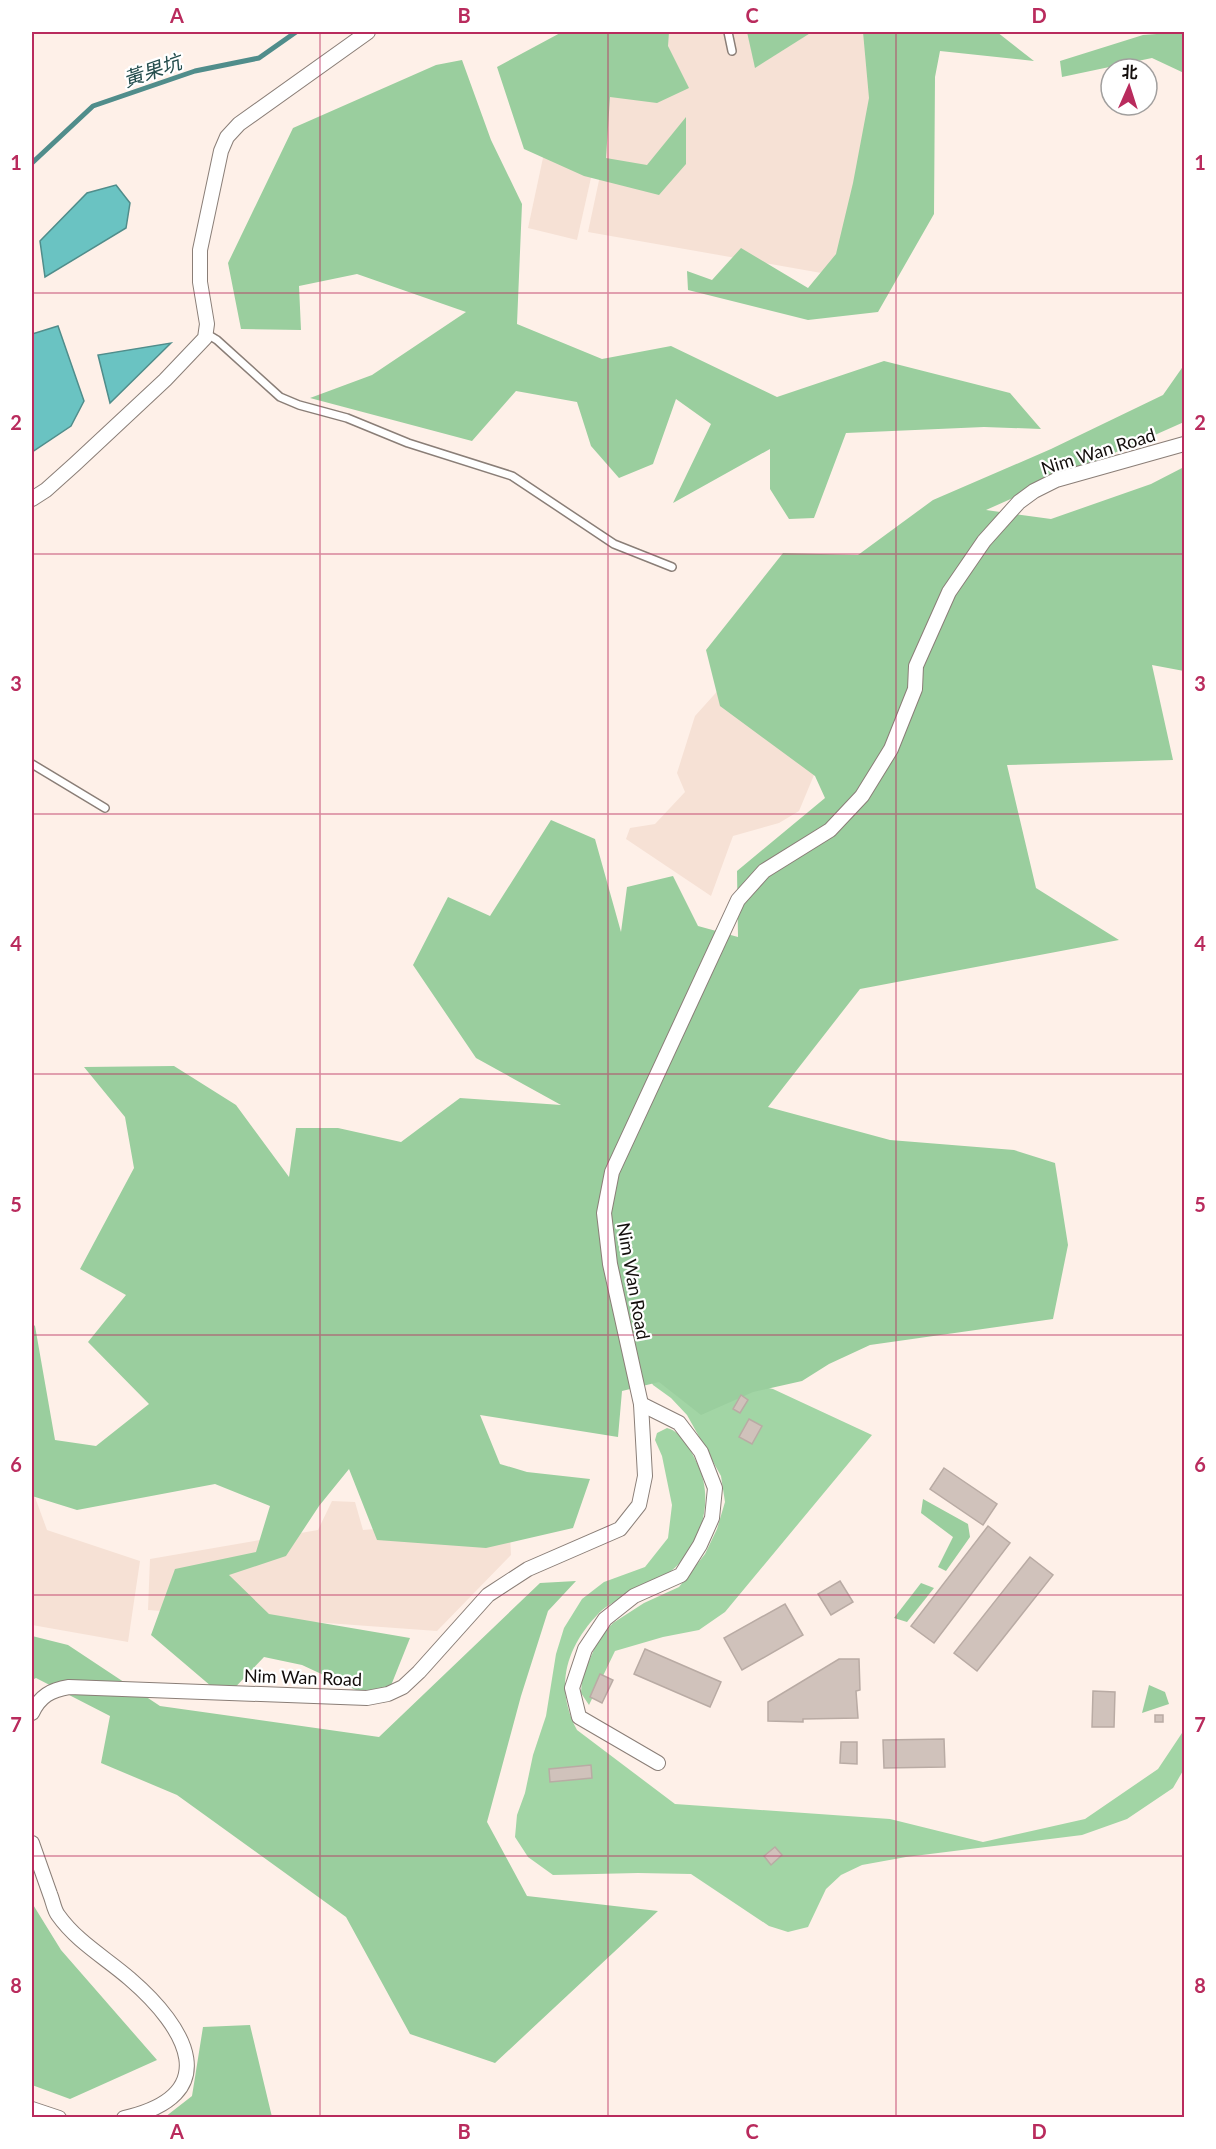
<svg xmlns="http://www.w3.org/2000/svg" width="1216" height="2149" viewBox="0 0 1216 2149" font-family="Lato,'Noto Sans SC',sans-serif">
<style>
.built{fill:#f6e1d5}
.green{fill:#a2d5a5}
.forest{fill:#9ace9e}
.water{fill:#6ac3c2;stroke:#508d8b;stroke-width:1.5}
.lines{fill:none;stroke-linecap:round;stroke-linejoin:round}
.stream{stroke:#508d8b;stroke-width:5}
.building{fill:#d0c2bb;stroke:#b9aba4;stroke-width:1.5}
.service-casing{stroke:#8a7e77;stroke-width:10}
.minor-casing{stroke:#8a7e77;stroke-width:16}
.service{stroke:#fff;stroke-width:7}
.minor{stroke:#fff;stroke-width:14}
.grid{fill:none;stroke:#b92b5d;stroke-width:1.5;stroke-opacity:0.55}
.labels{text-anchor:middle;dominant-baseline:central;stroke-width:4.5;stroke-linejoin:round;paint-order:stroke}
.street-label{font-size:18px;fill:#130e0c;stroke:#fff}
.water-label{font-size:20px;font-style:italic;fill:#254e4e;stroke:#fff}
.neatline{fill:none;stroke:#b92b5d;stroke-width:2}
.grid-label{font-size:20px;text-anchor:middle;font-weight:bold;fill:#b92b5d}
</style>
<rect width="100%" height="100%" fill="#fef0e8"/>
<g class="built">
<polygon points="657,32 875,32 883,91 844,277 588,232 601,171 604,83"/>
<polygon points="544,153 593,169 577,240 528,228"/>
<polygon points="722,686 819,763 799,811 779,823 733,836 711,896 626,839 630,828 655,824 685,792 677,773 695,716"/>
<polygon points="32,1489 47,1530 140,1561 128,1642 32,1625"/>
<polygon points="332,1501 355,1502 363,1530 424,1525 510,1535 511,1555 437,1631 148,1610 150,1559 318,1530"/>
</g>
<g class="green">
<polygon points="649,1378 727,1379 773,1389 872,1435 725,1612 699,1630 663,1637 615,1651 589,1705 581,1693 582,1677 599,1638 613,1623 644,1603 679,1587 705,1554 717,1529 725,1502 721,1476 687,1415 671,1398 653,1385"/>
<path d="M667 1428C684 1433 690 1449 698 1465 715 1501 701 1547 670 1572 659 1582 642 1585 629 1593 620 1599 607 1605 599 1613 566 1647 554 1687 577 1730L675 1804 890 1819 983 1842 1085 1819 1158 1769 1184 1730V1769L1173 1788 1127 1819 1082 1835 906 1857 862 1865 841 1875 826 1889 808 1927 788 1932 769 1926 691 1874 638 1873 553 1875 528 1857 515 1837 517 1815 525 1793 533 1755 546 1716 556 1654 564 1628 582 1599 604 1582 645 1567 668 1538 672 1505 662 1456 655 1440 657 1433Z"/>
</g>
<g class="forest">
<polygon points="562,32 669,32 668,46 689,88 657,103 610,97 606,158 647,165 686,117 686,164 659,195 584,176 524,149 497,67"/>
<polygon points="747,32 812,32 755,68"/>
<polygon points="863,32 997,32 1034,61 940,51 935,77 934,214 878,312 808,320 688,290 687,271 712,280 741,248 808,288 836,254 853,183 869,98"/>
<polygon points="1184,32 1184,73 1152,58 1062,77 1060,61 1143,35"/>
<polygon points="462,60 491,140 522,204 517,324 602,359 671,346 777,397 884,361 1010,393 1041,429 984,427 846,433 814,518 789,519 770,489 770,449 673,503 711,424 676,399 653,464 619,478 591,446 577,402 516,391 472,441 310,398 372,375 466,312 357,274 299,286 301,330 241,329 228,263 293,128 436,65"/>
<polygon points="1184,365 1184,422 986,510 1051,519 1151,484 1184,467 1184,671 1152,665 1173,760 1007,765 1036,888 1119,940 860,989 768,1107 890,1140 1014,1150 1055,1163 1068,1245 1053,1319 870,1345 829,1364 802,1381 753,1392 701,1415 659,1382 622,1391 618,1437 480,1415 500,1464 527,1472 590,1479 573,1528 486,1548 377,1540 349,1469 319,1506 286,1556 229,1575 269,1614 410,1638 384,1703 302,1665 264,1657 225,1698 151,1635 175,1569 256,1552 270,1506 215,1484 77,1510 32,1496 32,1323 35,1326 55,1440 96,1446 149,1404 88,1342 126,1295 80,1269 134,1168 125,1117 84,1067 174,1066 236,1105 289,1177 296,1128 338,1128 401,1142 460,1098 561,1105 476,1058 413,965 448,897 490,916 551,820 595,839 621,932 627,887 673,876 698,926 738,937 737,871 825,798 815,776 720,706 706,650 783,553 858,555 933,500 1051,449 1163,395"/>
<polygon points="923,1499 968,1524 970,1537 946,1571 938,1567 953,1537 921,1513"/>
<polygon points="576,1581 548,1611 521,1696 487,1822 527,1896 658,1911 495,2063 410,2034 346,1917 177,1795 101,1763 110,1716 36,1678 32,1680 32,1636 68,1645 160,1706 379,1737 540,1583"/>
<polygon points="921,1583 934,1588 907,1622 894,1618"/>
<polygon points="1149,1685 1165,1692 1169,1704 1142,1713"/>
<polygon points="32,1903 61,1950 157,2060 70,2099 32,2085"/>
<polygon points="250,2025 272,2117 165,2117 192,2096 203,2027"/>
</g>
<g class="water">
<polygon points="116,185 130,203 126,228 45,277 40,241 87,193"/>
<polygon points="58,326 84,401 71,426 32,452 32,334"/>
<polygon points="171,343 110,403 98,355"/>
</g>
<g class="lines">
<polyline class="stream" points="32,163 93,106 195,71 259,58 296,32"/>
</g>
<g class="building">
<polygon points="741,1395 748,1400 740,1413 733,1409"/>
<polygon points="749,1419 762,1426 752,1444 739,1437"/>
<polygon points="944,1468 997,1504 983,1525 930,1489"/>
<polygon points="988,1526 1010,1543 934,1643 911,1626"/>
<polygon points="1030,1557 1053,1575 977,1671 954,1653"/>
<polygon points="840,1581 853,1602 831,1615 818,1594"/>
<polygon points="785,1604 803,1635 742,1670 724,1638"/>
<polygon points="645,1649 721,1682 710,1707 634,1674"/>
<polygon points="839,1659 859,1659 860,1690 856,1691 858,1718 803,1719 803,1722 768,1721 768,1702"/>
<polygon points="600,1674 613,1680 602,1703 590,1697"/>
<polygon points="1093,1691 1115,1692 1114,1727 1092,1727"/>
<rect x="1155" y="1715" width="8" height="7"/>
<polygon points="944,1739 945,1767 884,1768 883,1740"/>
<polygon points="841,1742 857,1742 857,1764 840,1763"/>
<polygon points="591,1765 592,1778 550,1782 549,1769"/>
<polygon points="775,1847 782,1855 771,1865 764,1856"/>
</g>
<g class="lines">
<defs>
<g id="service">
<polyline points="728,32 732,51"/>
<polyline points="207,334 217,340 280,397 299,405 347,418 408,443 512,476 614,544 672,567"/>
<polyline points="32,764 105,808"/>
</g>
<g id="minor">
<polyline points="32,499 46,490 75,464 165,380 205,338 207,324 200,282 200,250 221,151 227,137 239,124 368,32"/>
<polyline points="641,1404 679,1423 701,1452 715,1488 712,1518 700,1545 681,1575 634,1596 605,1619 585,1649 572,1688 579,1717 658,1763"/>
<path d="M32 1713C40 1696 51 1690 69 1687L367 1698 388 1694 403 1687 419 1672 488 1595 528 1569 620 1529 639 1505 645 1476 641 1404 610 1264 604 1213 612 1172 738 900 764 871 830 830 862 796 891 749 915 689 916 666 949 592 984 541 1019 502 1034 491 1056 480 1184 444"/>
<path d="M32 1843C38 1860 44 1877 50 1894 53 1901 54 1910 58 1915 77 1942 106 1958 130 1979 187 2028 225 2095 124 2118"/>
<polyline points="32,2109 59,2118"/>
</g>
</defs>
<use href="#service" class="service-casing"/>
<use href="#minor" class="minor-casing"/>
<use href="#service" class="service"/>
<use href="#minor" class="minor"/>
</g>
<path class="grid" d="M320 32V2118M608 32V2118M896 32V2118M32 293H1184M32 554H1184M32 814H1184M32 1074H1184M32 1335H1184M32 1595H1184M32 1856H1184"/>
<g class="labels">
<g class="street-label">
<text transform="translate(1098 451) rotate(-17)">Nim Wan Road</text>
<text transform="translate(634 1281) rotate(80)">Nim Wan Road</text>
<text transform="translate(303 1677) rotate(2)">Nim Wan Road</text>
</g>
<g class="water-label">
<text transform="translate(152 70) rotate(-19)">黃果坑</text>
</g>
</g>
<rect width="1216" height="2149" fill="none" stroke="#ffffff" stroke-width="66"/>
<g transform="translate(1129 87) rotate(3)"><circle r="28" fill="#ffffff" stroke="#a19f9e" stroke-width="1.5"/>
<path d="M0-4.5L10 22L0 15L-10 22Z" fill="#b92b5d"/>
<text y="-9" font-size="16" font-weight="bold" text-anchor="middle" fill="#130e0c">北</text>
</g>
<rect x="33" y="33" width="1150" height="2083" class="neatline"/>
<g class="grid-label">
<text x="177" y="23">A</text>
<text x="464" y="23">B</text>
<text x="752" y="23">C</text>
<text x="1039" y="23">D</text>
<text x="16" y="170">1</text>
<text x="1200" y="170">1</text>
<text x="16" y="430">2</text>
<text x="1200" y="430">2</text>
<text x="16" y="691">3</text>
<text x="1200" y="691">3</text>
<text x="16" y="951">4</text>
<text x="1200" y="951">4</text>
<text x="16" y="1212">5</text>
<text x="1200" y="1212">5</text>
<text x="16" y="1472">6</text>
<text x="1200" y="1472">6</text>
<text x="16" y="1732">7</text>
<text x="1200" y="1732">7</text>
<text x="16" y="1993">8</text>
<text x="1200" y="1993">8</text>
<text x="177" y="2139">A</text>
<text x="464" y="2139">B</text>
<text x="752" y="2139">C</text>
<text x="1039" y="2139">D</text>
</g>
</svg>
